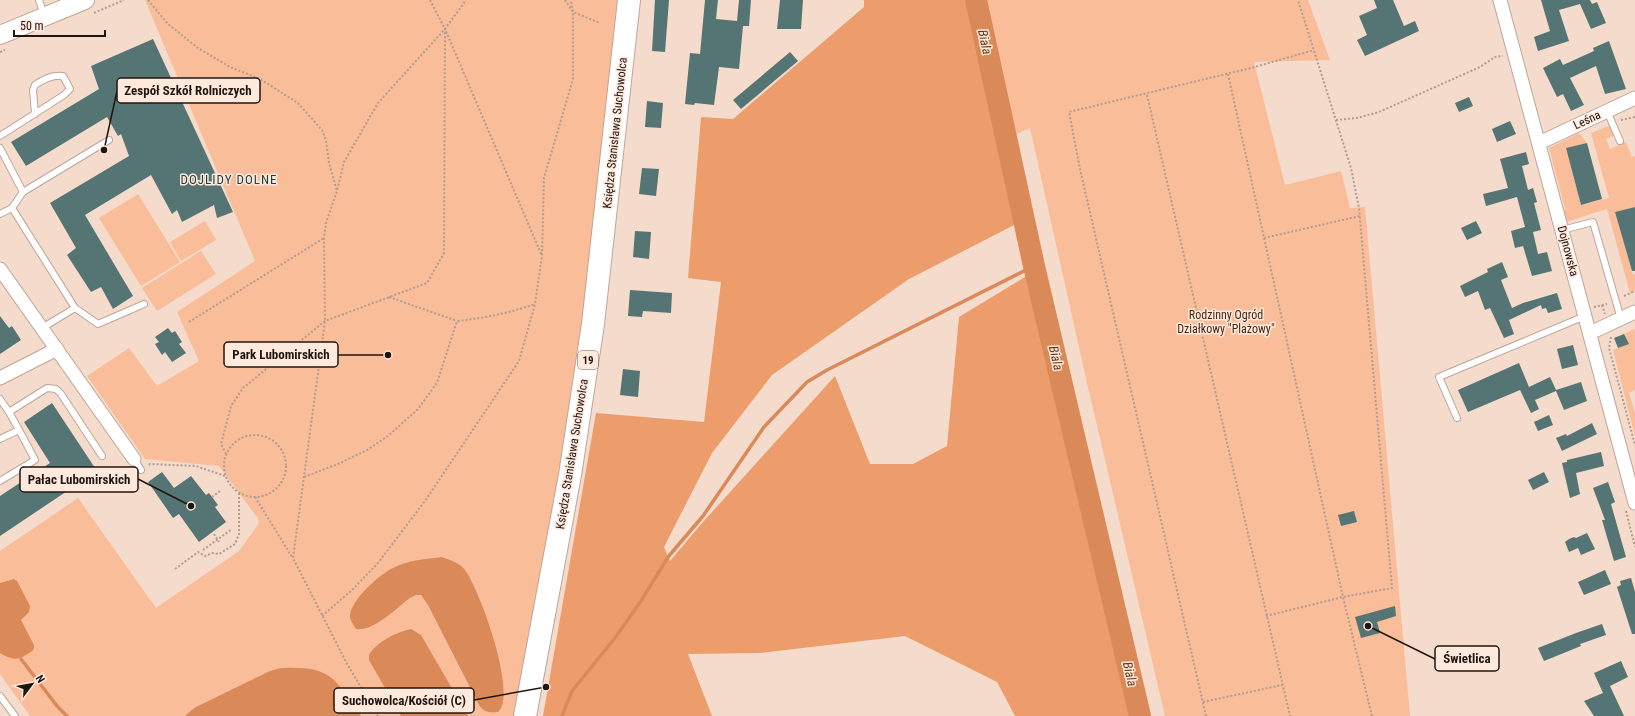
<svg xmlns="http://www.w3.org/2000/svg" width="1635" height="716" viewBox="0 0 1635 716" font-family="'Roboto Condensed',sans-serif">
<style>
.green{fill:#fabd9a}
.forest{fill:#ed9d6b}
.water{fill:#da8a59}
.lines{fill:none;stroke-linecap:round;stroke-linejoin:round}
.stream{stroke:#da8a59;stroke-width:3.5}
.river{stroke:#da8a59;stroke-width:22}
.building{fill:#557474}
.lane-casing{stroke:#bea597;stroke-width:8}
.street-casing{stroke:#bea597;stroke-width:15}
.secondary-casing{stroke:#bea597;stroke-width:20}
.highway-casing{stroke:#bea597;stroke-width:24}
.path{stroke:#b09c90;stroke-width:2;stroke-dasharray:2 2;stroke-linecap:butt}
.lane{stroke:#fff;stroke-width:6}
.street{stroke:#fff;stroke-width:13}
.secondary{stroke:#fff;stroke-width:18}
.highway{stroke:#fff;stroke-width:22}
.labels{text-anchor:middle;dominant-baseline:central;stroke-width:3;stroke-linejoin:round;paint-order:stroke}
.shield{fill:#ffe9dd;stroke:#62554e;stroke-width:1}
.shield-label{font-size:11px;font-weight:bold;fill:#1f1611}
.street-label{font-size:12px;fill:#1f1611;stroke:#ffe9dd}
.park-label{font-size:12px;fill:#462611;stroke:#ffe9dd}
.water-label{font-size:13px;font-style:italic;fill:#683510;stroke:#ffe9dd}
.neighbourhood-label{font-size:13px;letter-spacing:1px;fill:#1c3f3f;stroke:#ffe9dd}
.leader{fill:none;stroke:#1f1611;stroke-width:1.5}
.callout-dot{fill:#1f1611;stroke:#ffe9dd;stroke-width:1.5}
.callout{fill:#ffe9dd;stroke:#1f1611;stroke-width:1.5}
.callout-label{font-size:13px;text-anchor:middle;font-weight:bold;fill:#1f1611}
</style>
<rect width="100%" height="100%" fill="#f5dbcc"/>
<g class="green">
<polygon points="145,0 617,0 585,324 540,593 517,716 30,716 0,674 0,551 78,498 156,608 239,551 259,523 257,517 219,466 145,459 87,376 129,348 157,386 199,361 177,312 255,261"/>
<polygon points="968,0 1308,0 1330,60 1254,62 1285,185 1341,171 1350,208 1365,207 1410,716 1165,716 1087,383 1030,128 1001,141"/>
<polygon points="1611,125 1615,135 1606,139 1610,149 1626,142 1632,157 1635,156 1635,207 1615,212 1633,275 1635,274 1635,291 1630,293 1607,209 1566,222 1563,210 1570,208 1565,209 1549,148 1579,133 1587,143 1566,148 1581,205 1609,198 1591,133"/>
<polygon points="138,194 180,262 141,286 99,218"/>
<polygon points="205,221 216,240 181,261 170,242"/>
<polygon points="201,251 216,274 157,311 142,288"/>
<polygon points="1635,329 1635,390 1629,393 1635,413 1635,436 1613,350 1628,344 1624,334"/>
</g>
<polygon class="forest" points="864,0 968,0 1020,222 909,279 772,375 712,453 664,547 670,561 703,522 835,376 870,464 913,464 947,446 959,317 1035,271 1138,716 1015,716 997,682 905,636 759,653 688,654 712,716 543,716 596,413 704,422 721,282 688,278 701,117 733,119 864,7"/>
<g class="water">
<path d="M442 557C450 560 460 563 465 570 480 590 518 695 498 712 489 713 484 712 479 705L428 605 421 595H416L410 598C395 609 375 631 356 629 354 626 351 621 350 618 348 602 380 574 393 568 408 560 426 559 442 557Z"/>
<path d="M14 579 17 581 30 606 29 612 21 620 34 645C34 650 33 651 29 653 18 661 12 660 0 653V583Z"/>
<path d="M411 629 421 635 468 716H401L369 660V655C376 642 397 632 411 629Z"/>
<path d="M281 668C332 666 333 677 361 716H185L194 708 270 671Z"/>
</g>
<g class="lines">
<g class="stream">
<polyline points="21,659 57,706 67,716"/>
<polyline points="562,716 572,691 615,638 641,601 668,557 703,516 764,427 807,382 827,370 1034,266"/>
</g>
<polyline class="river" points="976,0 1034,266 1140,716"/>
</g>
<g class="building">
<polygon points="655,0 669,0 665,52 652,51"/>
<polygon points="705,0 718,0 716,19 737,21 739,0 751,0 749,26 743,26 739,69 719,67 714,105 695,103 694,105 685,104 690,53 700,54"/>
<polygon points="780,0 803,0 801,29 777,29"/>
<polygon points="1374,0 1393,0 1404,26 1415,21 1419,31 1365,56 1357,40 1367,35 1359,16 1377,8"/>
<polygon points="1541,0 1590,0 1592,4 1597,2 1606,23 1591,29 1580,4 1559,10 1569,41 1538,51 1534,37 1550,31"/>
<polygon points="153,39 233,212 217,218 214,205 182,222 177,210 172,214 151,175 85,215 133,296 113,309 101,287 91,292 67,255 76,248 50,203 129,156 121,134 118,136 107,117 26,166 11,142 99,89 91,66"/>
<polygon points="1609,41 1626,89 1605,94 1596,66 1570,78 1584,105 1571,111 1563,94 1557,97 1543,68 1560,59 1563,65 1594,51 1593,48"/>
<polygon points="790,52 798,61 741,109 733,100"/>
<polygon points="1469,97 1473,106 1459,112 1455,103"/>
<polygon points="647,101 663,103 661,128 645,127"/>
<polygon points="1510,121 1516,134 1497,142 1492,129"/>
<polygon points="1587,143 1602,199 1581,205 1566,148"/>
<polygon points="1526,152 1529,164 1522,166 1528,190 1533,188 1537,202 1534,203 1541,230 1533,232 1538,254 1547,252 1552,271 1532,276 1523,246 1515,248 1511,231 1525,227 1517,197 1486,206 1483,194 1508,188 1500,159"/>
<polygon points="642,168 659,169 656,196 639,194"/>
<polygon points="1635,207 1635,271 1632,271 1615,212"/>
<polygon points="1476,221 1482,233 1467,240 1461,228"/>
<polygon points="635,231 651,232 649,259 633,257"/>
<polygon points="1502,262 1508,277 1501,280 1512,308 1523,303 1557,293 1562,309 1548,313 1546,308 1542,309 1541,305 1509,320 1514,334 1504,338 1490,308 1485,310 1478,291 1465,297 1460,286 1488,272 1487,269"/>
<polygon points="630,290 672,293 671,313 643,311 642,317 628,316"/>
<polygon points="0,316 9,328 12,326 21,340 0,354"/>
<polygon points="168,328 172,333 175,331 182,342 179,344 186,353 172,362 165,352 162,355 155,344 159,342 155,337"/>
<polygon points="1624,334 1629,344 1618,348 1614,338"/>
<polygon points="1573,345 1578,365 1562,369 1557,349"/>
<polygon points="1519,363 1529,387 1550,377 1556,390 1581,382 1587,401 1564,410 1556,391 1535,400 1539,409 1531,413 1520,390 1468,412 1458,390"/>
<polygon points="623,369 640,371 638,397 620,395"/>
<polygon points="52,403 97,471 0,536 0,496 50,463 24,422"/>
<polygon points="1549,415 1553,425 1538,431 1534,422"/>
<polygon points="1592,423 1597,434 1562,451 1556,438 1566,434 1567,436"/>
<polygon points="1601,452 1604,466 1576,473 1580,494 1570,498 1562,463 1567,462 1567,460"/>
<polygon points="162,472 174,488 191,476 206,495 209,493 218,505 215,507 226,522 199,542 179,514 173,518 148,482"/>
<polygon points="1544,472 1549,482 1533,490 1528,480"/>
<polygon points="1608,482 1615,502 1611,504 1626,557 1614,561 1602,520 1605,520 1593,488"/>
<polygon points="1354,511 1357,522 1341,526 1338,515"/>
<polygon points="1587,533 1595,549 1581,555 1578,548 1569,552 1565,542 1569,539 1574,537 1576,538"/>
<polygon points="1605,570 1611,584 1584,595 1578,582"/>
<polygon points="1631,578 1635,592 1635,634 1632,634 1617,587 1621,585 1620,581"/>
<polygon points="1395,606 1396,616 1377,622 1380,633 1361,638 1355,617"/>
<polygon points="1602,624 1606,635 1580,644 1581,646 1544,661 1538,648 1576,633"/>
<polygon points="1621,661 1628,677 1610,686 1624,716 1594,716 1584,701 1603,693 1594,673"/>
</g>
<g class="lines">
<defs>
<g id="lane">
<polyline points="39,0 44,15"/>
<polyline points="1607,111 1620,141"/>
<path d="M0 136 64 95 70 89 63 76C52 75 44 79 35 85L33 90 35 114"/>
<polyline points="0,148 23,192"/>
<polyline points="12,208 75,308 98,324 144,304"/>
<polyline points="0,214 12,208 23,192 109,140"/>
<polyline points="1562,230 1593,222 1621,319"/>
<polyline points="42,328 75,308"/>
<polyline points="0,399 9,412 47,388 56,389 61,394 102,456"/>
<polyline points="1457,418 1439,377 1585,316"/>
<polyline points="0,439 19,430 9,412"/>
<polyline points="134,459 141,470"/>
<polyline points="0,481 35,460 19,430"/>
<polyline points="0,696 15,716"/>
</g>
<g id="street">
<polyline points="1500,0 1635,503"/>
<polyline points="1539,143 1635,98"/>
<polyline points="0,269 134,459"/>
<polyline points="1590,333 1635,312"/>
<polyline points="0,378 57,349"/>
</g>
<polyline id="secondary" points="0,35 85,0"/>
<polyline id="highway" points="525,716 570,475 593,324 629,0"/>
</defs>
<use href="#lane" class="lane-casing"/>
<use href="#street" class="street-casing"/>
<use href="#secondary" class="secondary-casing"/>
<use href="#highway" class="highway-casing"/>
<g class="path">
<polyline points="148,0 168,24 198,48 230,67 260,79 298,103 322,130 326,140 329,163 337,191"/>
<polyline points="430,0 445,29"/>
<polyline points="565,0 573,12 600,23"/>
<polyline points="94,13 124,0"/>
<polyline points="0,52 5,50"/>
<polyline points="1228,74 1343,597 1372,716"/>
<polyline points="1147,95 1290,716"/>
<polyline points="1336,120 1357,118 1379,112 1480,67 1495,57 1503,56"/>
<polyline points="1621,120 1635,117"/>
<polyline points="1264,238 1360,216"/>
<polyline points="1624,296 1635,291"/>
<polyline points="389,297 457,321"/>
<polyline points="1602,305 1605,314"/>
<polyline points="1594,307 1607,304"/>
<polyline points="189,322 324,238"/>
<polyline points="1611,337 1609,348 1635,445"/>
<circle cx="255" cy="466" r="31"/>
<polyline points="226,454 221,444 231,406 243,388 325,321 427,283 444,253 445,29 542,256"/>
<polyline points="149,465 150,464 196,466 225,476"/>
<path d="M304 477 338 464 367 450 388 436 418 409 437 383 457 321C485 318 509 313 535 304"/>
<polyline points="212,497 220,491"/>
<polyline points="255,497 292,557"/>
<polyline points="1626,511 1635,547"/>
<polyline points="214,534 219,542"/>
<polyline points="203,550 232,529"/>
<polyline points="175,569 198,552 205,556 213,553 219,554 235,544 239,534 239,493"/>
<polyline points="322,616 351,591 378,563 425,501 519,361 535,304 542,256 544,178 573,79 573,12 571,0"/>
<polyline points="1266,616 1343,597 1392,588 1359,208 1351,168 1298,0"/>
<polyline points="1203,702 1282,685"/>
<polyline points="378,716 346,662 293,558 325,321 324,238 326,223 337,191 344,162 378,103 445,29 466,0"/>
<polyline points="1206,716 1080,169 1069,112 1255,67 1314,50"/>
</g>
<use href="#lane" class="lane"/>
<use href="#street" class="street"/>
<use href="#secondary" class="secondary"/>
<use href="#highway" class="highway"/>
</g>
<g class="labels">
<rect class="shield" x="578" y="351" width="20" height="18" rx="3"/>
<g class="shield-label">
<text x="588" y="360">19</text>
</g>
<g class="street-label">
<text transform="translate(1587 120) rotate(-25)">Leśna</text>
<text transform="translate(615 133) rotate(-84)">Księdza Stanisława Suchowolca</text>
<text transform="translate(1568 251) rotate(75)">Dojnowska</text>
<text transform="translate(572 454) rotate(-81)">Księdza Stanisława Suchowolca</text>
</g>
<g class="park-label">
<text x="1226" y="315">Rodzinny Ogród<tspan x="1226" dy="14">Działkowy "Plażowy"</tspan></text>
</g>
<g class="water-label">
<text transform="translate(985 42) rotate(78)">Biala</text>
<text transform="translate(1056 358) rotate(77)">Biala</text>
<text transform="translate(1130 674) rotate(77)">Biala</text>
</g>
<g class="neighbourhood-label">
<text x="229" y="179">DOJLIDY DOLNE</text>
</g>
</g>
<path class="leader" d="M104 150L117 91M388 355L338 355M191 506L138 479M1368 626L1435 659M546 687L474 700"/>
<g class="callout-dot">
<circle cx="104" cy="150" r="4"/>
<circle cx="388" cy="355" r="4"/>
<circle cx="191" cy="506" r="4"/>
<circle cx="1368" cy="626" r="4"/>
<circle cx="546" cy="687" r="4"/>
</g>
<g class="callout">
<rect x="117" y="78" width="143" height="25" rx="4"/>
<rect x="224" y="342" width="114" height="25" rx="4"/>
<rect x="20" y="467" width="118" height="25" rx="4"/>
<rect x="1435" y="646" width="64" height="25" rx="4"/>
<rect x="334" y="688" width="140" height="25" rx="4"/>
</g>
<g class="callout-label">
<text x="188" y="95">Zespół Szkół Rolniczych</text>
<text x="281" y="359">Park Lubomirskich</text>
<text x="79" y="484">Pałac Lubomirskich</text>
<text x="1467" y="663">Świetlica</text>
<text x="404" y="705">Suchowolca/Kościół (C)</text>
</g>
<g transform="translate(32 684) rotate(58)" stroke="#ffe9dd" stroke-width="3" paint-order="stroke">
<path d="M0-3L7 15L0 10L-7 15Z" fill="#1f1611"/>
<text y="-6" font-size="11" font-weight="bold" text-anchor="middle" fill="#1f1611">N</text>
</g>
<path d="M14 30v6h91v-6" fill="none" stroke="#1f1611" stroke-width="2"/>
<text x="20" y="30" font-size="12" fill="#1f1611" stroke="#ffe9dd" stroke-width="3" paint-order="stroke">50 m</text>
</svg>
